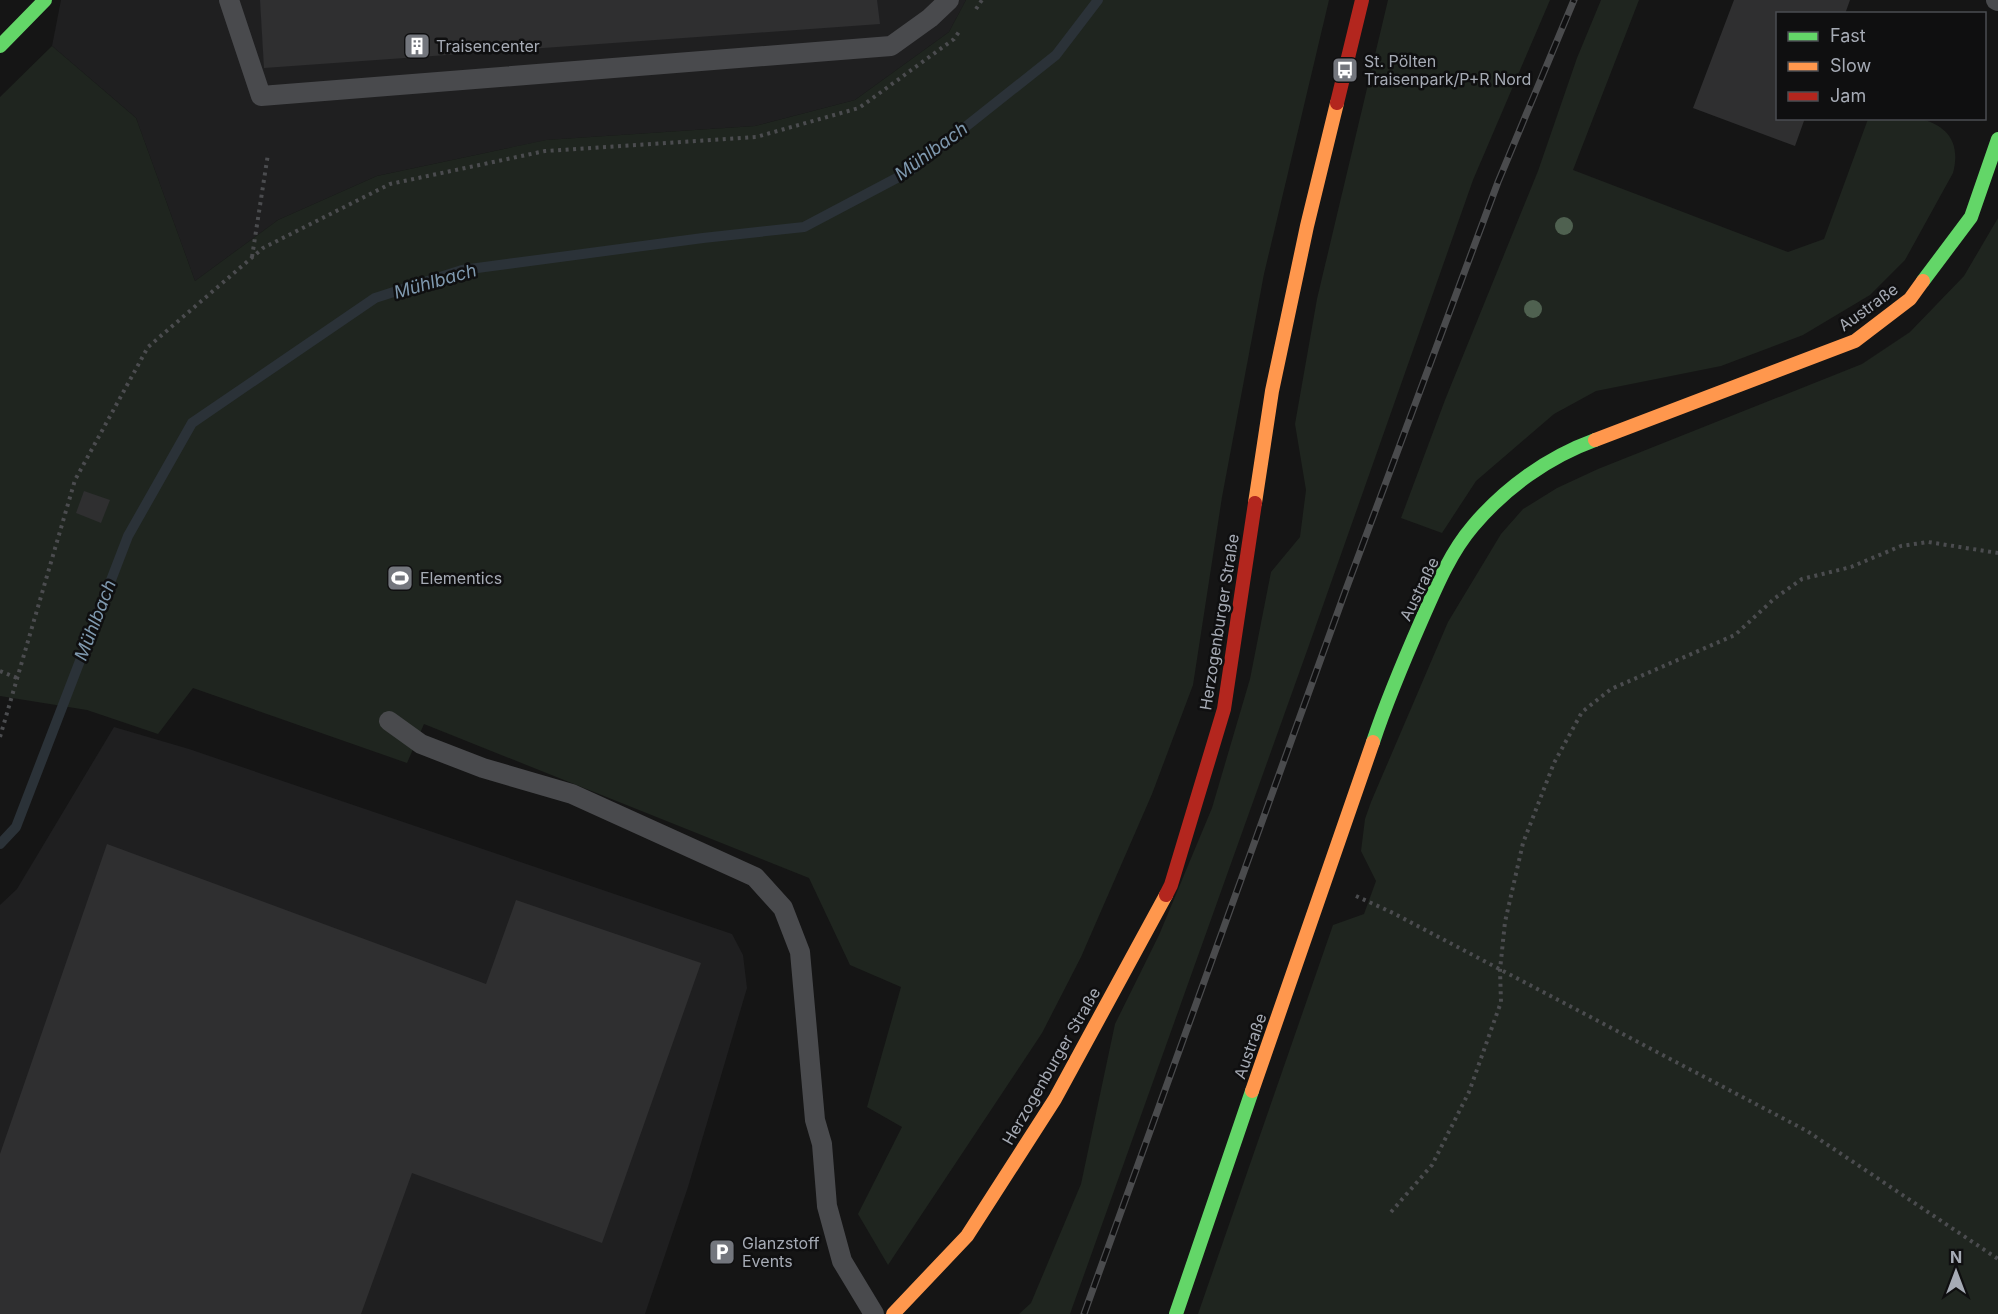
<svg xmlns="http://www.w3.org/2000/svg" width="1998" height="1314" viewBox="0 0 1998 1314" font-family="Inter,sans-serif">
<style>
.built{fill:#1f1f20}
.green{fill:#1f251f}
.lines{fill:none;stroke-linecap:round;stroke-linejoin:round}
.stream{stroke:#2b3238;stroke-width:10}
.building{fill:#2f2f30}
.path{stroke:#4b4c4f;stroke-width:4;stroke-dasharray:3 4.5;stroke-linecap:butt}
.lane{stroke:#494a4d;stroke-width:20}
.fast{stroke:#63d668;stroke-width:14}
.slow{stroke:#ff974d;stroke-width:14}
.jam{stroke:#b3261e;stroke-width:14}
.rail-casing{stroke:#4a4b4d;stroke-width:7}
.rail{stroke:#0f0f10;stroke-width:4.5;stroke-dasharray:14;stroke-linecap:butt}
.tree{fill:#4f6150}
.labels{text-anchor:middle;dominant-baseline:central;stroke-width:5;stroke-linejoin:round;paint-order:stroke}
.poi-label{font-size:16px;fill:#a6abb5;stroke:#0f0f10;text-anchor:start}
.street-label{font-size:16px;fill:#a6abb5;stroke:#0f0f10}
.water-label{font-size:18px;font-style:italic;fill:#7f99af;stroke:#0f0f10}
</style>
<rect width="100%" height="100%" fill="#151515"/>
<g class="built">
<polygon points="61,0 966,0 949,32 855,100 755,126 547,140 377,176 278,220 195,281 136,118 52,46"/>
<polygon points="114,727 189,749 732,934 743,955 747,988 688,1187 645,1314 0,1314 0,905 17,889"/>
</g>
<g class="green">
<polygon points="966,0 1329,0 1264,274 1222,497 1193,685 1152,794 1081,957 1042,1033 888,1265 858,1214 902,1127 867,1107 901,987 850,965 809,878 424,724 407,763 193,688 158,734 87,710 0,696 0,97 52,46 136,118 195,281 278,220 377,176 546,140 755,126 855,100 949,32"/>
<polygon points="1388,0 1550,0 1473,180 1308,648 1070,1314 1019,1314 1031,1303 1081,1184 1115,1024 1159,935 1212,808 1250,679 1271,572 1300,537 1306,490 1295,424 1317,299"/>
<path d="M1601 0H1639L1573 170 1788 252 1824 239 1868 119C1883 118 1901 116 1916 118 1948 124 1961 143 1953 173L1905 260 1870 295 1803 335 1721 366 1596 391 1554 414 1476 481 1442 533 1401 518 1445 400 1538 171 1577 58Z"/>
<polygon points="1998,218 1998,1314 1198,1314 1333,925 1364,914 1376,881 1361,851 1365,819 1371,802 1448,622 1501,534 1523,509 1557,488 1598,469 1862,364 1910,332 1964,276"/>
</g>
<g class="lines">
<polyline class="stream" points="0,844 16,827 128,536 192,423 375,298 462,270 703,238 804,227 910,171 1056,55 1098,0"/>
</g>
<g class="building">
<polygon points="260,0 877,0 880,24 264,68"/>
<polygon points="1734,0 1850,0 1845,14 1778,14 1778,118 1805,118 1795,146 1693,108"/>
<polygon points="84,491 110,500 101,523 76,513"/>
<polygon points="107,844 486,984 516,900 701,963 602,1243 412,1173 361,1314 0,1314 0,1154"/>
</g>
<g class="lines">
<g class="path">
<polyline points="976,9 982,0"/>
<polyline points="252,257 268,154"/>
<polyline points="0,671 17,678"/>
<polyline points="0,737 75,480 148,347 263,248 390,184 545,151 756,137 859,108 954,39 961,29"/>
<polyline points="1356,896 1393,913 1807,1131 1998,1259"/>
<polyline points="1391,1212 1432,1165 1469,1092 1501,1002 1500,970 1505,922 1523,843 1554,763 1582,712 1611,689 1735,635 1775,598 1802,579 1851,567 1901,546 1928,542 1998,553"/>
</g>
<g class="lane">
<polyline points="229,0 261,96 891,46 930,18 949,0"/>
<polyline points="1996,0 1998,1"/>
<polyline points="389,721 421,744 483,768 572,794 755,877 783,908 800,952 815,1120 822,1144 827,1206 842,1261 874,1314"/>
</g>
<g class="fast">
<polyline points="0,46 45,0"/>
<polyline points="1923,281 1971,217 1998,139"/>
<path d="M1373 742C1387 700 1404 660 1422 619 1436 587 1450 553 1473 526 1505 488 1548 457 1595 440"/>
<polyline points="1176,1314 1252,1091"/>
</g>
<g class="slow">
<polyline points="1595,440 1855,341 1910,299 1923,281"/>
<polyline points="1255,503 1272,391 1307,226 1337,103"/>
<polyline points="1252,1091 1373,742"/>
<polyline points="893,1314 967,1236 1055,1099 1166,895"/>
</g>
<g class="jam">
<polyline points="1337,103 1362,0"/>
<polyline points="1166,895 1171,885 1224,709 1255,503"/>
</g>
<defs>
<polyline id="rail" points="1084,1314 1345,592 1498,182 1574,0"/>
</defs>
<use href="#rail" class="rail-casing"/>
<use href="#rail" class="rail"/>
</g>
<g class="tree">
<circle cx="1564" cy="226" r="9"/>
<circle cx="1533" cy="309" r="9"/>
</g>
<defs>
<symbol id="building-square" viewBox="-11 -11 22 22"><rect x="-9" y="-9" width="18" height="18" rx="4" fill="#73767d" stroke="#0f0f10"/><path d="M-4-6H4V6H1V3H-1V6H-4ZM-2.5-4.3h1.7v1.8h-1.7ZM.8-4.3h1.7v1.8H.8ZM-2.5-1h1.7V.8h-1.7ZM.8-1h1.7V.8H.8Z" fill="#fff"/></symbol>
<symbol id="bus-square" viewBox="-11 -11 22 22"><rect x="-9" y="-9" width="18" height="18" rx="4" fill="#73767d" stroke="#0f0f10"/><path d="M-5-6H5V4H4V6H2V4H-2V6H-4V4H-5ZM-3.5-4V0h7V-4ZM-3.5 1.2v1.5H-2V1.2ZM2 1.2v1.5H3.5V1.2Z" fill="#fff"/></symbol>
<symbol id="stadium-square" viewBox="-11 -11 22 22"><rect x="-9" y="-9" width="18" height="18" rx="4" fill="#73767d" stroke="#0f0f10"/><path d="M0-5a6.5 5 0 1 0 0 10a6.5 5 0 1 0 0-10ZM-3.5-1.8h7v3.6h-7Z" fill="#fff"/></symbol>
<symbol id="parking-square" viewBox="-11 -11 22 22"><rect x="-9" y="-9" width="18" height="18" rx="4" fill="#73767d" stroke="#0f0f10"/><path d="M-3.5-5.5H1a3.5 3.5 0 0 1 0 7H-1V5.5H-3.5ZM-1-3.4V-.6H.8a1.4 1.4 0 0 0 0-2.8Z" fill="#fff"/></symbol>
</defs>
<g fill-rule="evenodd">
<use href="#building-square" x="402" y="31" width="30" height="30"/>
<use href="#bus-square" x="1330" y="55" width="30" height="30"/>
<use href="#stadium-square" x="385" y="563" width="30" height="30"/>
<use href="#parking-square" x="707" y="1237" width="30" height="30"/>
</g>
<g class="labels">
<g class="poi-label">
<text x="436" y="46">Traisencenter</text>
<text x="1364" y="61">St. Pölten<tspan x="1364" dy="18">Traisenpark/P+R Nord</tspan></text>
<text x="420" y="578">Elementics</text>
<text x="742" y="1243">Glanzstoff<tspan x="742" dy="18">Events</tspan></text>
</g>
<g class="street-label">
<text transform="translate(1868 307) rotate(-36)">Austraße</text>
<text transform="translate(1419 589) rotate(-64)">Austraße</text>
<text transform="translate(1219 622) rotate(-81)">Herzogenburger Straße</text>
<text transform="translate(1250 1046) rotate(-71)">Austraße</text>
<text transform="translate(1051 1066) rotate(-60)">Herzogenburger Straße</text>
</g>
<g class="water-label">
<text transform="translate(931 151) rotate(-36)">Mühlbach</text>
<text transform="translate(435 281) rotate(-16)">Mühlbach</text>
<text transform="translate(95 620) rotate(-69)">Mühlbach</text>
</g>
</g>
<rect x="1776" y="12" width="210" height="108" fill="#0f0f10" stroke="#4b4d52" stroke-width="1.5"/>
<rect x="1788" y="32" width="30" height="9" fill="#63d668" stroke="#4b4d52" stroke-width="1.5"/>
<text x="1830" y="42" font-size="18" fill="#a6abb5">Fast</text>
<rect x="1788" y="62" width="30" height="9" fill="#ff974d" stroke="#4b4d52" stroke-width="1.5"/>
<text x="1830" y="72" font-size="18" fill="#a6abb5">Slow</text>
<rect x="1788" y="92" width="30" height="9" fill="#b3261e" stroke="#4b4d52" stroke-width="1.5"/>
<text x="1830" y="102" font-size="18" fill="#a6abb5">Jam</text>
<g transform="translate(1956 1272)" stroke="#0f0f10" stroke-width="4.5" paint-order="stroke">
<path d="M0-4.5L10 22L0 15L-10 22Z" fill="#a6abb5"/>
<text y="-9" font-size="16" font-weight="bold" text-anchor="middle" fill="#a6abb5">N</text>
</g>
</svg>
